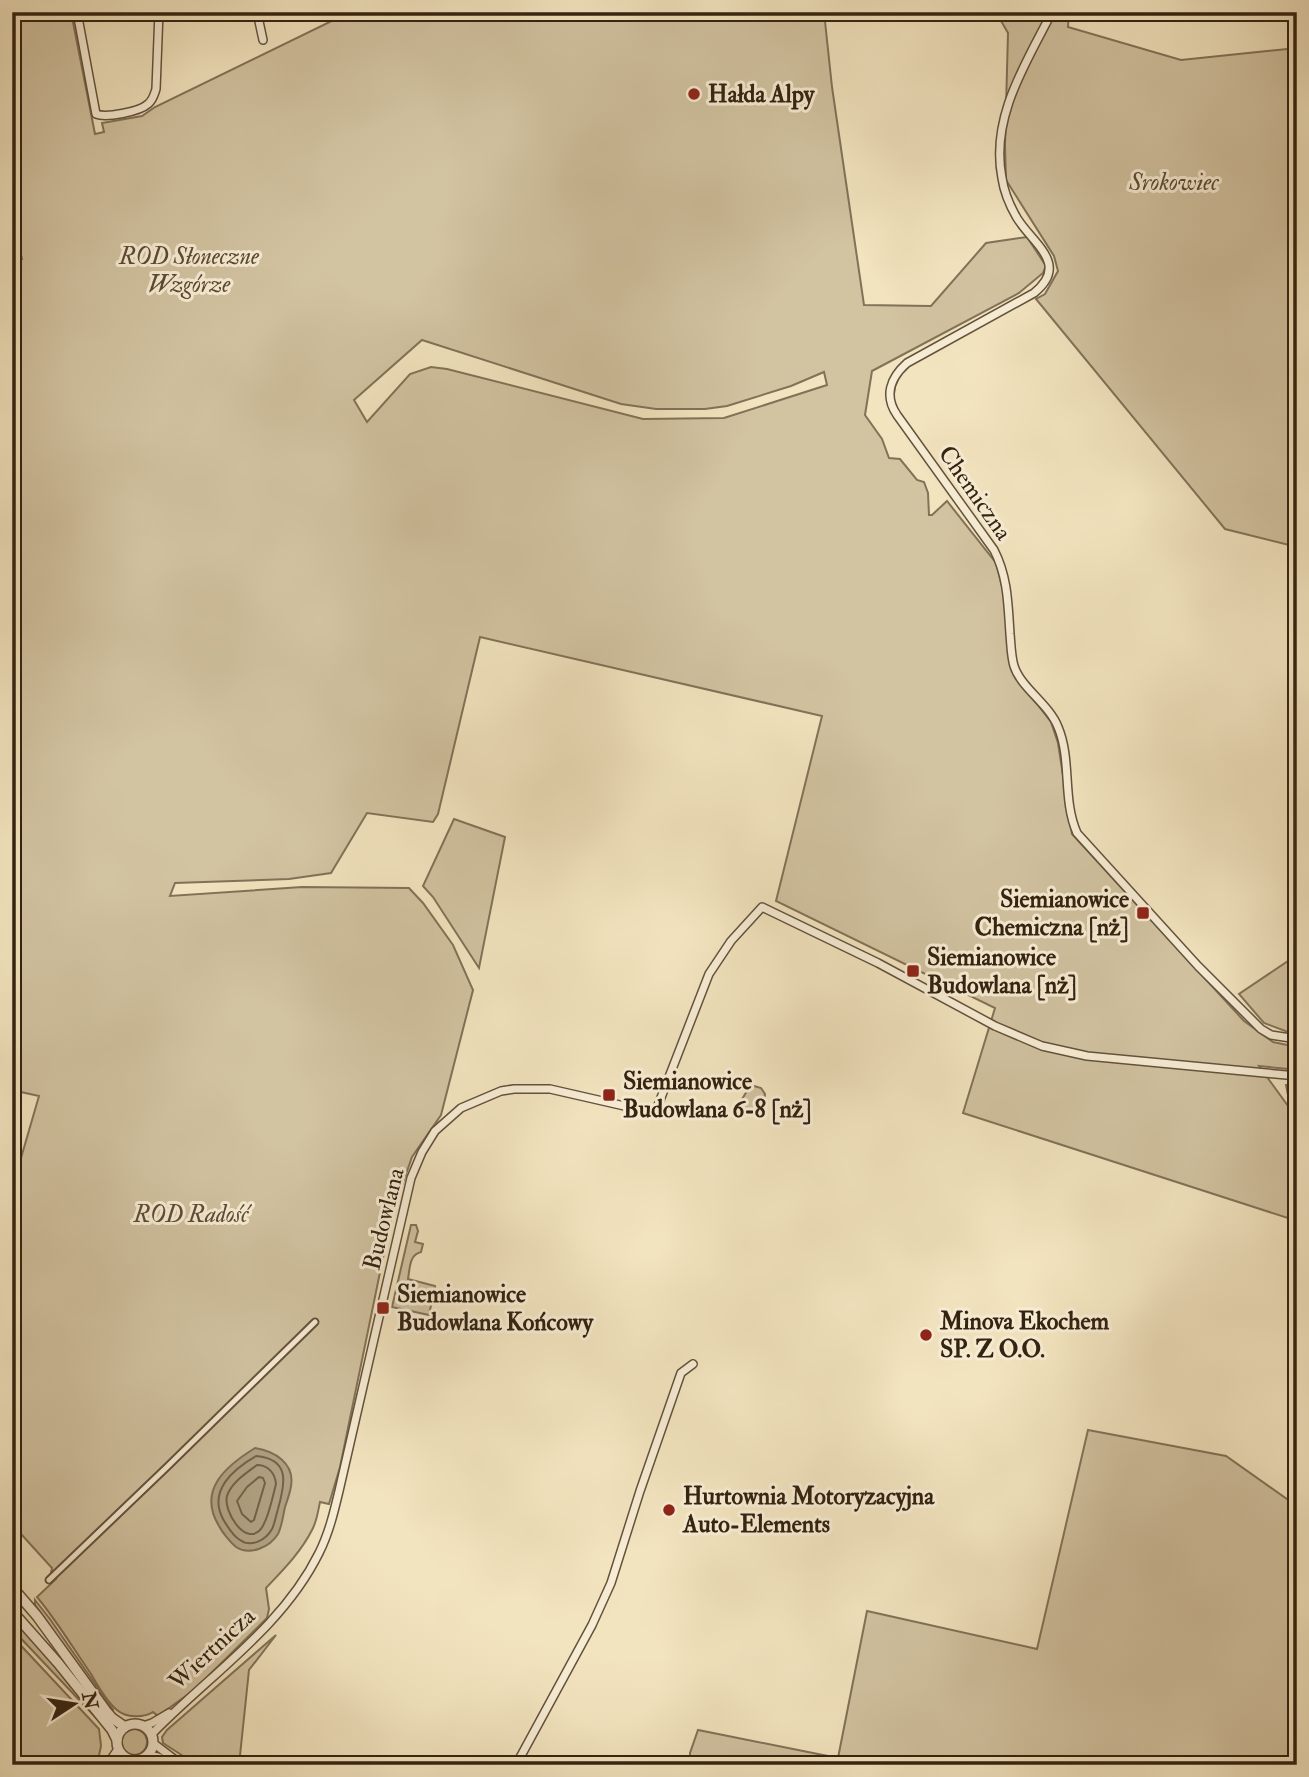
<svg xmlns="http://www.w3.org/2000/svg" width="1309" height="1777" viewBox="0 0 1309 1777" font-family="'IM FELL Double Pica',serif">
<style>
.green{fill:#d2c3a1;stroke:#827258;stroke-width:2;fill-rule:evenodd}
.water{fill:#b1a284;stroke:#7f6f56;stroke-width:2}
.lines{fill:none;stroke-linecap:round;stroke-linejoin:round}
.shore{stroke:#72624a;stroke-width:2}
.pedestrian-casing{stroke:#63523c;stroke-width:9}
.minor-casing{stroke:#63523c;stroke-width:10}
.tertiary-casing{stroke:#63523c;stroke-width:12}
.pedestrian{stroke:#f7edd5;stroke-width:5}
.minor{stroke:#f7edd5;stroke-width:7}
.tertiary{stroke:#f7edd5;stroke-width:9}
.poi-dot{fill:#8f2418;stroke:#f7edd5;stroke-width:2.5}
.labels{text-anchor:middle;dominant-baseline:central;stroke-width:6;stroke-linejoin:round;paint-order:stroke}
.poi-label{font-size:24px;font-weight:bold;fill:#332210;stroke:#f7edd5;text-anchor:start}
.park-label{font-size:24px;font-style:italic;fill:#5b4a34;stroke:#f7edd5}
.street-label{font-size:24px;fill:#332210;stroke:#f7edd5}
</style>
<rect width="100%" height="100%" fill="#f2e4bf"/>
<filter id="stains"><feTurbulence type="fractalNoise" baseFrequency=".00286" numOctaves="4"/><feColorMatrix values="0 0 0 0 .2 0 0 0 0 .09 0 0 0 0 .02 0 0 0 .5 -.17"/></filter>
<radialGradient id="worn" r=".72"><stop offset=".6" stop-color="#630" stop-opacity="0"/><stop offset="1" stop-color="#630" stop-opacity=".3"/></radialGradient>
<g class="green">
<path d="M12 12H71L95 134 104 132 102 123 142 116 155 107 344 15 345 12H824L832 87 864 305 931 306 986 243 1027 237 1046 266 1043 273 1019 293 872 371 865 415 882 439 889 458 900 459 917 480 924 482 928 493 929 515H932L947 501 996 563 1003 590 1012 671 1051 722 1058 743 1072 834 1244 1021 1273 1042 1297 1047V1068L1288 1069 1259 1066 1291 1110 1286 1085H1297V1221L963 1113 995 1008 776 901 822 716 480 637 438 814 433 822 367 813 331 873 289 879 175 883 170 896 302 887 409 888 423 903 453 945 473 990 441 1115 412 1157 392 1214 340 1467 329 1504 320 1502C318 1511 317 1521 312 1530 301 1552 283 1570 266 1588L269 1609 267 1618 194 1690 158 1716 153 1712C144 1718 126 1718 117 1710 106 1701 98 1686 91 1674 73 1648 57 1621 37 1597L56 1579 51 1573 52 1568 12 1524V1189L39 1096 21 1092 12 1082V748L19 746 12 731V504L18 479 12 476 21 460 20 439 12 388V262L22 259 12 218ZM422 340 621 404 656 409H705L727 406 791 386 824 372 827 385 724 418 643 419 447 369 431 367 410 374 367 422 354 400Z"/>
<polygon points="996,12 1069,12 1068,27 1181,60 1297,48 1297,547 1225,529 1036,299 1045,294 1058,271 1054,256 1006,180 1005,145 1008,33"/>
<polygon points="454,819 505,837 479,968 433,897 423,886"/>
<polygon points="1297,955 1297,1035 1296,1035 1264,1023 1239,994"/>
<polygon points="754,1086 761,1088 765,1094 764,1104 737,1118 734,1118 733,1114 747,1091"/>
<path d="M411 1225H416L418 1231 415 1242 423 1244 421 1252C409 1255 410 1268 408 1279L435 1286 429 1315 392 1307Z"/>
<polygon points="1088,1430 1226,1456 1294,1504 1297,1497 1297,1765 690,1765 690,1753 698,1730 838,1758 867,1611 1037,1649"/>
<polygon points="35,1600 50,1619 113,1710 111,1712 35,1605"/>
<polygon points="12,1617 71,1683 102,1721 100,1722 12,1629"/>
<polygon points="276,1635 249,1670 239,1765 197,1765 163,1743 162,1737 167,1730"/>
<polygon points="12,1636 99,1729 101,1746 97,1765 12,1765"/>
<circle cx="134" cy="1742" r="13"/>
</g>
<path class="water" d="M255 1448C274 1451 295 1463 291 1486 290 1493 287 1501 285 1507 283 1516 282 1526 278 1534 270 1547 250 1556 236 1547 230 1542 222 1532 219 1526 197 1490 226 1466 255 1448Z"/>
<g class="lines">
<g class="shore">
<path d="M256 1456C291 1459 285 1484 278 1509 276 1515 275 1523 272 1529 266 1540 251 1548 240 1540 233 1536 227 1526 223 1519 208 1491 233 1469 256 1456Z"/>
<path d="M257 1465C268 1465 275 1473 276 1484 273 1495 268 1522 260 1530 245 1546 223 1511 227 1496 231 1483 246 1473 257 1465Z"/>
<polygon points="259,1477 263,1478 265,1483 254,1520 251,1522 242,1514 237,1501 247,1487"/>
</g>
<defs>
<polyline id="pedestrian" points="49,1580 168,1466 315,1322"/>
<g id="minor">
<path d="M77 12 96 114C106 118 139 112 148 104 153 100 154 95 156 89L159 12"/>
<polyline points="257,12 263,40"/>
<path d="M1052 12C1026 63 990 118 1002 178 1004 192 1010 206 1017 218 1033 244 1070 264 1034 293L907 363C890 378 884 396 897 415L994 550C1008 577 1008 605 1010 634 1011 644 1011 656 1014 666 1021 688 1049 704 1058 727 1072 760 1062 799 1077 833L1198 966 1261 1029 1271 1035 1297 1039"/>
<polyline points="143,1726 152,1723 169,1713"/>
<path d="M151 1735C208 1676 282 1628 319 1553 329 1533 334 1512 339 1491L411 1178 422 1152 435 1131 461 1108 501 1091 514 1089H550L655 1113 709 974 731 941 762 907 878 963 995 1026 1042 1046 1087 1056 1297 1076"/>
<polyline points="153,1743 182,1765"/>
<polyline points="148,1755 158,1757 174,1763"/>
<polyline points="107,1765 118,1749"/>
<polyline points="115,1765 125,1758"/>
<polyline points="516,1765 592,1625 611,1583 640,1491 681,1373 693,1364"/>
</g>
<g id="tertiary">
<polyline points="12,1587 37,1616 106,1711 112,1718 125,1727"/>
<polyline points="12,1611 58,1663 112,1730 117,1740"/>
<circle cx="135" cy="1742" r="18"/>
</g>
</defs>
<use href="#pedestrian" class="pedestrian-casing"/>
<use href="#minor" class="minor-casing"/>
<use href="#tertiary" class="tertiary-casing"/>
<use href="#pedestrian" class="pedestrian"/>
<use href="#minor" class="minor"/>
<use href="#tertiary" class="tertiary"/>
</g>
<g class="poi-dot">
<circle cx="694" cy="94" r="7"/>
<rect x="1136" y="906" width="14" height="14" rx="3.5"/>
<rect x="906" y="964" width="14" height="14" rx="3.5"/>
<rect x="602" y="1088" width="14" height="14" rx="3.5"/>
<rect x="376" y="1301" width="14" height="14" rx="3.5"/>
<circle cx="926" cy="1335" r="7"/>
<circle cx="669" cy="1510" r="7"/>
</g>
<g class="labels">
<g class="poi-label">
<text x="708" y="94">Hałda Alpy</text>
<text x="1129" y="899" text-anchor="end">Siemianowice<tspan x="1129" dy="28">Chemiczna [nż]</tspan></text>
<text x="927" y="957">Siemianowice<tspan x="927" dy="28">Budowlana [nż]</tspan></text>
<text x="623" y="1081">Siemianowice<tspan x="623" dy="28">Budowlana 6-8 [nż]</tspan></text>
<text x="397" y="1294">Siemianowice<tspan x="397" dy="28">Budowlana Końcowy</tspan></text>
<text x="940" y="1321">Minova Ekochem<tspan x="940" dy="28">SP. Z O.O.</tspan></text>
<text x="683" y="1496">Hurtownia Motoryzacyjna<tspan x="683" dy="28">Auto-Elements</tspan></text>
</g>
<g class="park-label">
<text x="1174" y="182">Srokowiec</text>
<text x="189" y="256">ROD Słoneczne<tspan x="189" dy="28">Wzgórze</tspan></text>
<text x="191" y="1214">ROD Radość</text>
</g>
<g class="street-label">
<text transform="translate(975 493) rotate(55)">Chemiczna</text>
<text transform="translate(384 1219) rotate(-76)">Budowlana</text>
<text transform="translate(212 1649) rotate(-43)">Wiertnicza</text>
</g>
</g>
<rect width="1309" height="1777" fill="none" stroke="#f2e4bf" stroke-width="42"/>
<rect x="14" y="14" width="1281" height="1749" fill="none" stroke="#332210" stroke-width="3.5"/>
<rect x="21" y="21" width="1267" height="1735" fill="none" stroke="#332210" stroke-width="2"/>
<g transform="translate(74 1704) rotate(78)" stroke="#f7edd5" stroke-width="5" paint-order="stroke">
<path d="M0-5L12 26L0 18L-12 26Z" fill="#332210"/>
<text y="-10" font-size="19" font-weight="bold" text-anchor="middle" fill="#332210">N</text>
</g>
<rect width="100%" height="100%" filter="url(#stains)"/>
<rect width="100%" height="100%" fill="url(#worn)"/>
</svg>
